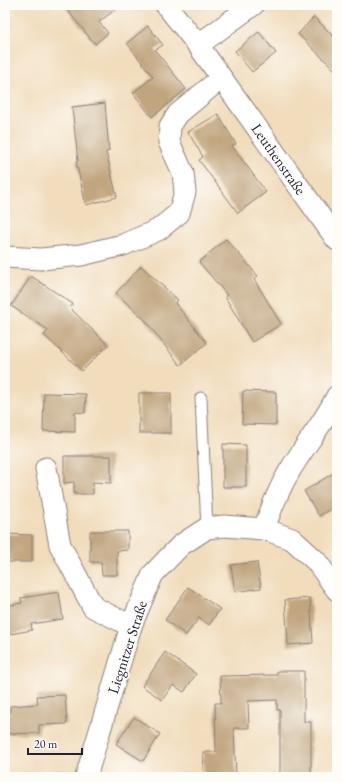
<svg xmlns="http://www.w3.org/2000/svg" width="342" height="782" viewBox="0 0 342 782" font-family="'EB Garamond',serif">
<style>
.building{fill:#c1a57f}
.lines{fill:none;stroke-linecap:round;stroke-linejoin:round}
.lane-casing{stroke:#8a7f7b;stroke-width:13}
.street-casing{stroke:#8a7f7b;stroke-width:23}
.lane{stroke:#fff;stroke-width:11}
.street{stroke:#fff;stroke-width:21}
.labels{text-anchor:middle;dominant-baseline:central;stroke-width:3.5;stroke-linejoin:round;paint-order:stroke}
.street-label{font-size:15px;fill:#22223b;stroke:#fdfcf7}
</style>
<rect width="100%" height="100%" fill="#fdfcf7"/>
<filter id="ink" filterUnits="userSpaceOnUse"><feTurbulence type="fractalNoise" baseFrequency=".025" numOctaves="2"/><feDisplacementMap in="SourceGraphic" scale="8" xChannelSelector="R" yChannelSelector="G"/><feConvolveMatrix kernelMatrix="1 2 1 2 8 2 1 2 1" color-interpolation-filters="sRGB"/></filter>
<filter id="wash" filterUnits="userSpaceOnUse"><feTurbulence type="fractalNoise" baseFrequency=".012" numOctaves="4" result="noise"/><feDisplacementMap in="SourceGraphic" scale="16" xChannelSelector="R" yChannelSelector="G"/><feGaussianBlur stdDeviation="0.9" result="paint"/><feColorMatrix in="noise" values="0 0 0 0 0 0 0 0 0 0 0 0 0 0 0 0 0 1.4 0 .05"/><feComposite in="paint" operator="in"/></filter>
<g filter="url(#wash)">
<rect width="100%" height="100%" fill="#f1dcbb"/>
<g id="blocks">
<g class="building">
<polygon points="63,5 121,5 99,22 108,33 95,44"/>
<polygon points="314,17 337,40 337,72 298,34"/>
<polygon points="148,26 163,45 155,50 186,89 152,117 133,93 153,77 127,43"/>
<polygon points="259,32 276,53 252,72 235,51"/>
<polygon points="105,103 109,151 106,152 117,197 86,205 76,162 78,161 72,107"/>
<polygon points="218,114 236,144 232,146 266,192 238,213 199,160 203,157 188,132"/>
<polygon points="226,239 258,276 254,279 281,324 252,342 225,297 227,295 199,262"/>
<polygon points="141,266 178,300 175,303 207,343 180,365 145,320 116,293"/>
<polygon points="31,276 73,304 70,308 108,345 82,371 44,335 48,330 11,306"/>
<polygon points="243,391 276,392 276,425 242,424"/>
<polygon points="44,393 86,394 85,413 75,412 75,432 43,431"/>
<rect x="139" y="393" width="32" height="40"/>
<polygon points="223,444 246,445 246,487 223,487"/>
<polygon points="64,456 111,456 111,483 93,482 93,494 74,494 74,482 64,483"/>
<polygon points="337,471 337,505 319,516 304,491"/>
<polygon points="90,531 128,531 128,550 117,551 117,575 102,575 101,562 90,562"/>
<polygon points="5,534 32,535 32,562 5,562"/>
<polygon points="257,562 261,588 235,592 231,565"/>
<polygon points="188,587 220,609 209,625 199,618 186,635 165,620"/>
<polygon points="59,592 63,619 31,624 32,630 5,635 5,606 22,603 21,598"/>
<polygon points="310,598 313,643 288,645 285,600"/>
<polygon points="165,652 196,674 184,692 173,685 162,700 142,686"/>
<polygon points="277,671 304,671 304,722 311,722 311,776 280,776 280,710 277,710 277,700 248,701 249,728 234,728 236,777 204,777 203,752 216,752 215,703 221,703 220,676 277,675"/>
<polygon points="65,695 67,724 39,725 39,733 5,734 5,714 10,714 10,706 38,704 37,696"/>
<polygon points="134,717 160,734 143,761 116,744"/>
</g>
</g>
</g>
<g filter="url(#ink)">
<use href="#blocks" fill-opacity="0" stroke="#8a7f7b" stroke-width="1"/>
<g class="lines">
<defs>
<polyline id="lane" points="201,398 207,528"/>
<g id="street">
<polyline points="166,5 198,45 337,240"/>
<polyline points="198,45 253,5"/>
<polyline points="5,257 41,259 81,255 123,245 158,230 179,213 185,192 183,173 169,142 170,126 178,114 221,78"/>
<polyline points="46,468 60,545 93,607 131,626"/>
<path d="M264 529C271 509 278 490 289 472 304 446 324 423 337 396"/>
<polyline points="86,777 131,626 153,574 181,545 207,528 224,526 264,529 292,539 316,561 337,590"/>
</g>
</defs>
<use href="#lane" class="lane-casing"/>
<use href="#street" class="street-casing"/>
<use href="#lane" class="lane"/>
<use href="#street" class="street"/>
</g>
</g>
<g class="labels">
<g class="street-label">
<text transform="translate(279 159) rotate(55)">Leuthenstraße</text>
<text transform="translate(127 647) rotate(-72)">Liegnitzer Straße</text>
</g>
</g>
<rect width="342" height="782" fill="none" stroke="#fdfcf7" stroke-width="20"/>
<path d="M28 748v6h54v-6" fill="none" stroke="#22223b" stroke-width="2"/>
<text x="34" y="748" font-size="12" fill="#22223b" stroke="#fdfcf7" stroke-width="3" paint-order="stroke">20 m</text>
</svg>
